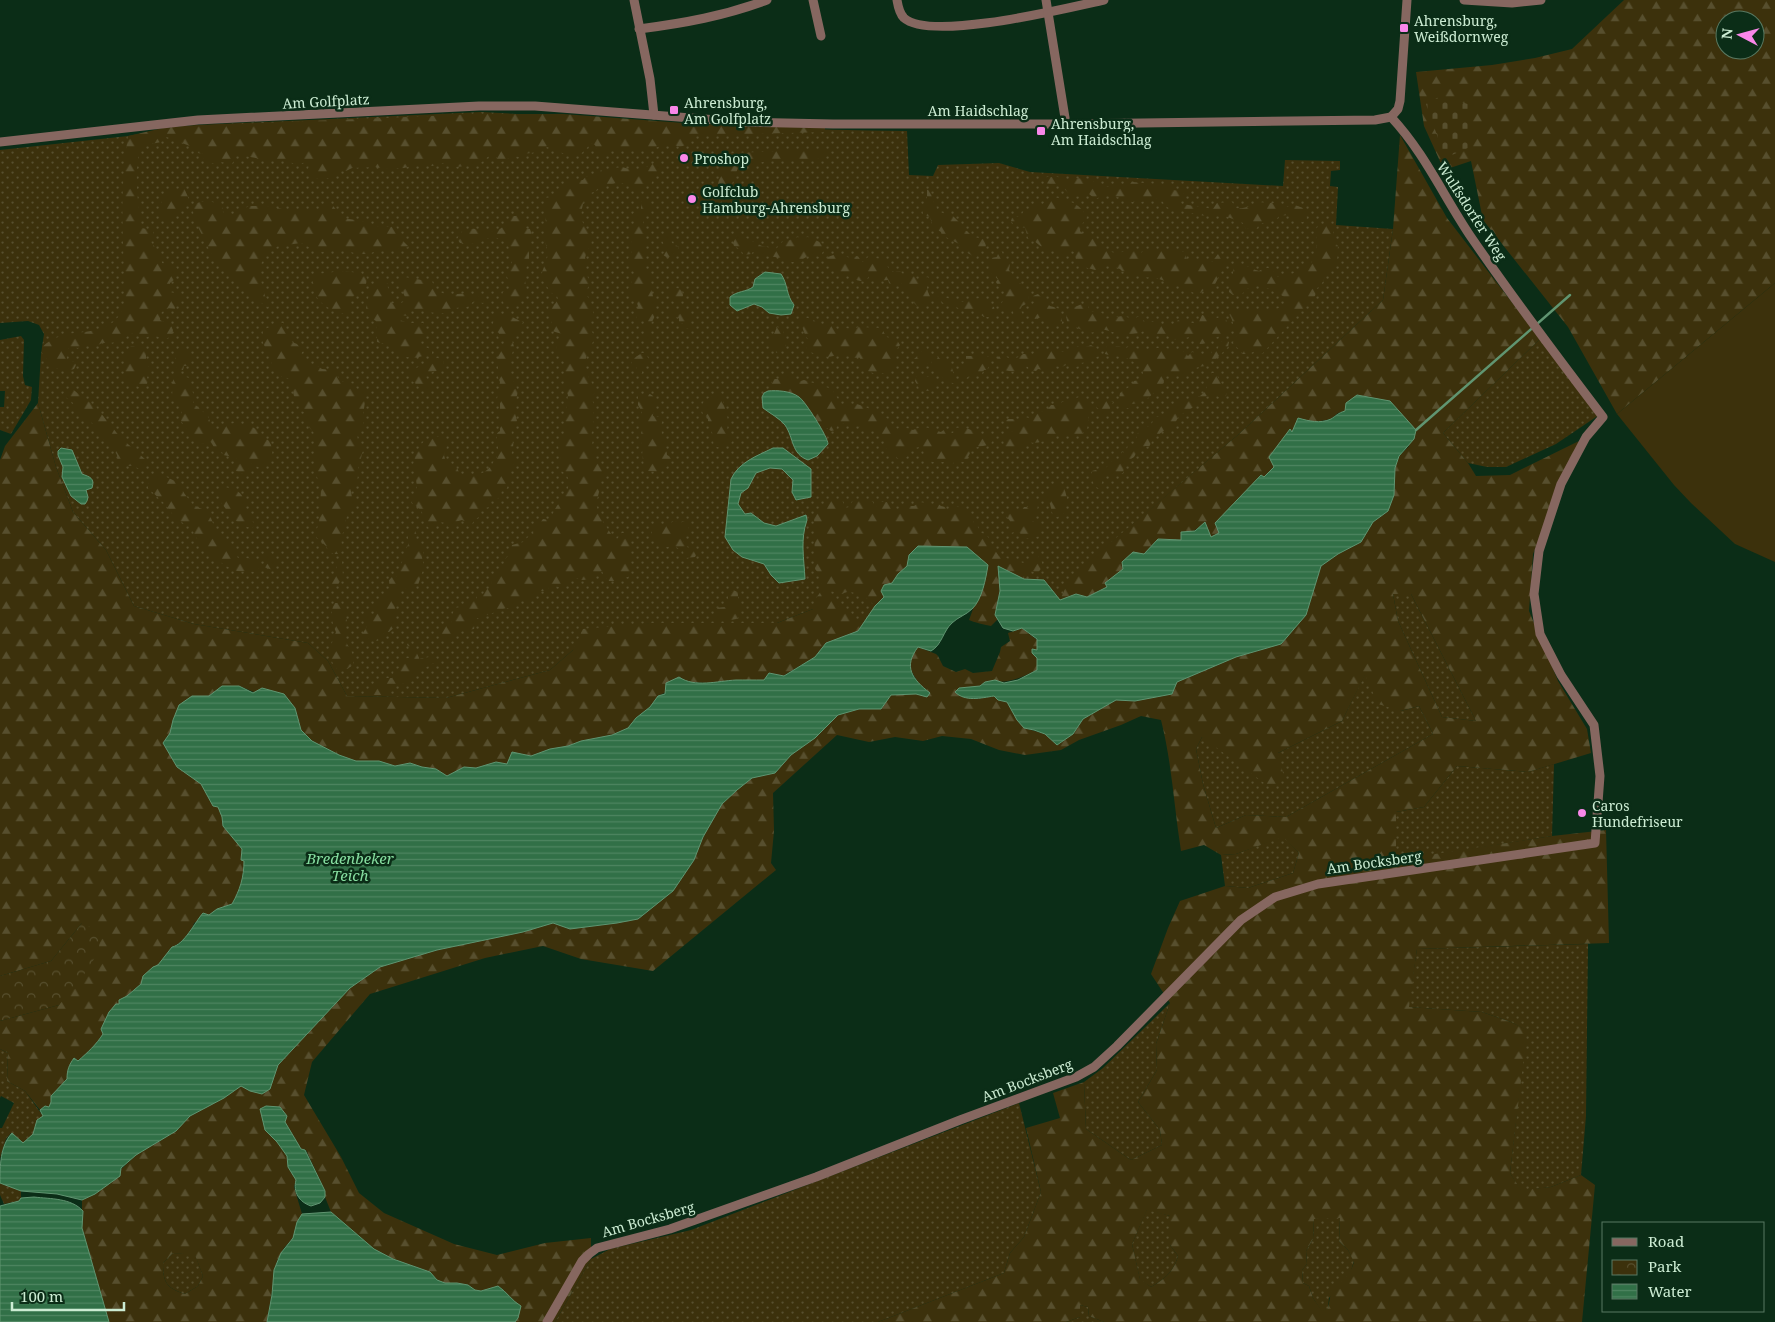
<svg xmlns="http://www.w3.org/2000/svg" width="1775" height="1322" viewBox="0 0 1775 1322" font-family="'Noto Serif',serif">
<style>
.grass{fill:url(#grass-dots)}
.forest{fill:url(#forest-firs);fill-rule:evenodd}
.cemetery{fill:url(#cemetery-stones)}
.park{fill:url(#park-crowns)}
.garden{fill:#3c310c}
.water{fill:url(#water-rules);stroke:#609571}
.lines{fill:none;stroke-linecap:round;stroke-linejoin:round}
.stream{stroke:#609571;stroke-width:2.5}
.street{stroke:#866760;stroke-width:9}
.poi-dot{fill:#f987e9;stroke:#0b2d17;stroke-width:2}
.labels{text-anchor:middle;dominant-baseline:central;stroke-width:5;stroke-linejoin:round;paint-order:stroke}
.poi-label{font-size:14px;fill:#ccecd3;stroke:#0b2d17;text-anchor:start}
.street-label{font-size:14px;fill:#ccecd3;stroke:#0b2d17}
.water-label{font-size:15px;font-style:italic;fill:#86dea0;stroke:#0b2d17}
</style>
<defs>
<pattern id="grass-dots" width="8" height="8" patternUnits="userSpaceOnUse" patternTransform="scale(1.25)"><rect width="8" height="8" fill="#3c310c"/><path d="M2 2h.1M6 6h.1" fill="none" stroke="#574f2e" stroke-width="1.8" stroke-linecap="round"/></pattern>
<pattern id="forest-firs" width="22" height="20" patternUnits="userSpaceOnUse" patternTransform="scale(1.25)"><rect width="22" height="20" fill="#3c310c"/><path d="M5 1l3.5 6h-7zM16 11l3.5 6h-7z" fill="#574f2e"/></pattern>
<pattern id="cemetery-stones" width="16" height="16" patternUnits="userSpaceOnUse" patternTransform="scale(1.25)"><rect width="16" height="16" fill="#3c310c"/><path d="M2 7V4a2 2 0 0 1 4 0v3zM10 15v-3a2 2 0 0 1 4 0v3z" fill="#574f2e"/></pattern>
<pattern id="park-crowns" width="20" height="18" patternUnits="userSpaceOnUse" patternTransform="scale(1.25)"><rect width="20" height="18" fill="#3c310c"/><path d="M2 6a3 3 0 1 1 6 0M12 15a3 3 0 1 1 6 0" fill="none" stroke="#574f2e"/></pattern>
<pattern id="water-rules" width="6" height="5" patternUnits="userSpaceOnUse" patternTransform="scale(1.25)"><rect width="6" height="5" fill="#317047"/><path d="M0 2.5h6" fill="none" stroke="#4e8561"/></pattern>
</defs>
<rect width="100%" height="100%" fill="#0b2d17"/>
<g class="grass">
<path d="M481 112C623 119 765 130 907 131L909 175 933 176 938 165 999 163 1030 172 1283 186 1285 160 1340 161V170L1331 171 1330 186 1338 187 1336 225 1393 229 1383 300 1239 434 1071 577 1060 600 1044 580 1024 579 884 597 858 631 813 609 777 623H649L573 650 550 670 446 698 347 696 328 661 308 643 194 624 134 606 106 550 73 512 56 467 38 403 41 354 44 334 39 325 28 321 0 323V150L128 136 173 127 198 125Z"/>
<polygon points="21,336 24,340 23,376 25,385 32,387 31,400 11,434 0,430 0,407 4,407 5,391 0,391 0,340"/>
<polygon points="1540,339 1599,415 1556,444 1506,467 1487,467 1468,463 1443,433"/>
<polygon points="1393,594 1411,594 1476,721 1442,717 1398,621"/>
<polygon points="1365,674 1401,711 1419,706 1433,734 1286,817 1246,815 1216,828 1203,784 1196,749 1202,737 1278,753 1342,721"/>
<polygon points="1554,764 1552,836 1396,861 1396,812 1424,807 1457,766 1528,772"/>
<polygon points="1283,836 1299,853 1293,873 1248,888 1225,886 1221,855 1236,854"/>
<polygon points="1588,944 1586,1116 1581,1175 1551,1187 1521,1191 1510,1173 1526,1030 1511,1022 1482,1012 1408,1007 1417,949"/>
<polygon points="1170,1003 1156,1044 1157,1070 1138,1102 1160,1130 1162,1145 1131,1160 1086,1129 1084,1082 1103,1068"/>
<polygon points="0,1049 8,1053 7,1081 25,1091 43,1116 37,1121 33,1134 23,1143 11,1133 6,1139 0,1158 0,1128 2,1128 14,1103 1,1096 0,1098"/>
<polygon points="1019,1103 1041,1192 1024,1237 1010,1253 1004,1273 878,1322 555,1322 591,1259 610,1249 691,1230"/>
<polygon points="0,1183 21,1191 21,1198 19,1201 4,1204 0,1195"/>
<path d="M1147 1209 1170 1216V1245L1178 1256C1174 1271 1165 1279 1151 1287L1140 1280 1132 1244Z"/>
<polygon points="1314,1218 1340,1218 1339,1241 1348,1250 1354,1261 1350,1274 1329,1298 1328,1308 1322,1312 1313,1298 1309,1286 1303,1283 1302,1270 1307,1264 1306,1251 1313,1239"/>
<path d="M173 1253 195 1254 203 1276 198 1286 185 1294C166 1288 163 1282 163 1263Z"/>
<polygon points="1080,1305 1088,1307 1089,1316 1104,1322 1066,1322 1080,1317"/>
</g>
<g class="forest">
<path d="M1624 0H1775V283L1617 414 1568 327 1483 220 1471 161 1444 170 1424 126 1416 72 1492 65 1535 58 1572 49ZM1725 20H1755V50H1725Z"/>
<path d="M480 114H563L697 124 825 128V132L716 135 691 134 689 144 680 147 668 143 650 150H611L601 156 598 153 595 145 590 143C580 164 563 153 547 147L537 152 524 154 519 157 514 156 501 162 496 157 489 156 478 165 455 167 447 162 433 166 417 164 404 168 388 169 375 167 352 168 346 171 338 169 332 178 318 179 308 175 307 171 310 164C304 161 301 164 295 164 291 163 287 161 283 161 268 160 252 158 237 154L232 164 221 162 209 164 204 160 203 154 198 153 195 148 164 136 161 142 141 146C136 160 136 185 138 201 139 210 141 218 141 228L154 230 151 242 161 255 162 263 177 268 175 279 170 283V292L179 294V300L175 309 166 308 161 313 160 320 171 325 173 330 172 336 166 339 158 337 154 334 145 338 130 333 123 341 110 343H102L98 345H85L78 348 70 347 66 351 67 359 77 363 74 369C58 375 52 365 42 353V347C65 326 90 338 112 323 119 318 121 311 126 304 123 249 119 191 128 136L163 128 187 126Z"/>
<path d="M1400 135 1447 218 1540 339 1443 433 1468 463 1476 476 1510 475 1579 441 1533 554 1529 611 1558 681 1587 729 1591 753 1528 772 1457 766 1424 807 1396 812V860L1552 836 1606 830 1609 943 1417 949 1409 1007 1482 1012 1511 1022 1527 1030 1510 1173 1521 1190 1551 1187 1581 1175 1595 1185 1582 1322H1104L1089 1316 1088 1307 1080 1305V1317L1066 1322H878L1004 1273 1010 1253 1024 1237 1041 1192 1026 1128 1060 1118 1053 1093 1084 1082 1086 1129 1131 1160 1162 1145 1160 1130 1138 1102 1157 1070 1156 1044 1170 1003 1151 974 1168 928 1180 901 1225 886 1248 888 1293 873 1299 853 1283 837 1236 854 1221 855 1204 845 1181 851C1174 807 1172 763 1161 720L1141 716 1121 725 1079 740 1061 750 1025 755 999 750 971 739 942 736 923 741 895 737 869 742 837 735 773 793 774 831 771 863 776 870 653 971 581 959 543 946 485 958 370 994 312 1062 304 1095 341 1157 359 1193 384 1213 454 1244 497 1255 545 1243 591 1238V1259L555 1322H515L518 1318C514 1304 511 1295 498 1286L481 1291 475 1290 468 1285 457 1283H445L437 1280 430 1272 393 1259 374 1249 331 1212 325 1197V1191L306 1150 301 1149 285 1122 265 1130 277 1142 287 1156 288 1167 296 1180 294 1187 302 1214 297 1222 293 1238 284 1248 277 1261 267 1322H109L82 1228V1200L95 1194 136 1155 176 1131 190 1116 224 1098 241 1086 250 1091 270 1089 278 1065 350 988 380 967 437 950 523 932 553 923 570 929 617 923 638 919 673 891 694 860 703 837 722 804 737 790 752 778 775 773 791 755 815 738 838 715 859 709H881L890 695 930 693 919 684 909 667 911 656 918 647 936 654 938 656 943 666 956 672 965 669 973 673 992 671 1000 652 1001 647 1010 641 1008 633 1022 628 1037 640V651L1032 649V653L1037 658V670C1017 680 1007 683 985 682L980 686 959 688 976 699 994 696 998 700 1007 702 1017 720 1024 728 1045 734 1057 745 1073 734 1083 719 1116 700 1135 701 1172 694 1177 682 1236 657 1281 644 1306 615 1321 566 1338 554 1361 542 1373 522 1388 511 1394 495 1395 468 1399 456 1409 446 1373 399 1357 395 1345 411 1338 413 1331 419 1315 422 1292 432 1290 430 1274 467 1264 477 1219 533 1211 537 1205 523 1181 540 1158 539 1144 554 1105 583 1107 587 1087 597 1076 594 1060 600 1070 577 1239 434 1383 300 1393 229ZM1393 594H1411L1476 721 1442 717 1398 621ZM1365 675 1378 704 1401 711 1419 706 1433 734 1286 817 1246 815 1216 828 1203 784 1196 749 1202 737 1271 788 1284 777 1278 753 1342 721ZM1147 1210 1170 1216V1245L1178 1256C1174 1271 1165 1279 1151 1287L1140 1279 1132 1244ZM1340 1218 1339 1241 1348 1250 1354 1262C1350 1275 1344 1281 1332 1287L1328 1308 1322 1311 1313 1298 1309 1286 1303 1283 1302 1270 1307 1264 1306 1251 1313 1239 1314 1219ZM173 1253 195 1255 203 1276 198 1286 185 1294C166 1288 163 1282 163 1263Z"/>
<path d="M825 149 827 156C812 163 792 160 775 160 763 161 751 166 739 165L725 203 728 208 727 213C714 216 709 204 711 193L718 184 723 161 733 153Z"/>
<path d="M657 162 660 163V169L656 173 651 184 646 186 643 191H636C618 175 608 187 591 193L590 200 583 204C578 224 585 223 592 237L591 245 587 251 585 258 587 262 586 268 589 283 586 295 591 300V305L594 315 590 321V329C599 339 589 347 586 358 584 367 589 381 595 387L594 394 591 397 595 407 592 420 595 424 591 434 593 438 592 445 595 450 594 454 597 461 603 466 607 476 598 481 600 488 596 504 600 517 613 537 617 539 622 533H627L630 538 631 548 629 557 632 566 628 577 620 578 617 581H609L604 576 602 571 597 574 593 579 582 580 573 577 572 580 558 587 552 583 550 584 548 591H537L531 601 520 599 512 608C500 607 496 614 484 615L481 618H477L474 629 462 631 456 635 455 639 451 642C445 640 441 639 438 633L441 626 444 624 450 625 452 620V615L455 608 465 606 467 600H477V596L483 595 485 589H493L491 583 492 574H496L503 569 505 559 510 554 512 545 523 542 529 536 532 537 536 523H540L543 519 550 520C552 516 553 513 555 509 560 500 572 490 568 478 567 474 563 473 560 469L561 459 558 445 559 440 566 432 565 418 568 395 565 389 568 382 564 375 566 366 556 348 558 339 562 337V334L552 331 550 328C553 317 552 321 548 311L549 305 555 304 558 299 557 296C548 292 551 292 546 285 533 269 556 264 544 240 549 226 543 212 545 198L551 197 558 189 569 183 570 180H583C586 175 593 174 599 174L601 170 622 167 629 169H642Z"/>
<path d="M1047 177H1058L1068 180 1073 178 1091 179 1094 182 1100 183 1103 186 1109 187 1116 184 1129 185 1132 182 1168 185 1172 190 1185 191 1183 195 1179 197V202L1182 204 1213 209 1217 203 1232 202 1236 208C1243 209 1251 207 1256 202 1266 203 1279 202 1288 207L1292 204 1303 208 1307 218 1303 222 1296 221 1294 217 1288 215 1279 216 1276 220 1259 224 1257 228 1246 229 1243 223 1225 216H1205L1182 211H1174L1167 207 1162 201 1155 198 1141 202H1132L1127 199 1106 195 1095 199 1089 194C1075 198 1071 197 1062 186L1044 183V178Z"/>
<polygon points="184,188 188,197 188,205 175,213 172,220 167,222 161,215 161,204 163,196 169,190"/>
<path d="M930 189C933 199 934 210 945 214L950 213 962 225V230L967 231 973 237 985 239 986 248 979 251 976 258 961 249 959 244 942 235 941 232 933 227 930 217 923 214 922 206 927 201V190Z"/>
<path d="M1050 197C1065 198 1080 203 1087 217L1081 226 1080 231 1084 235 1096 237 1107 251 1116 253 1133 250 1141 253 1145 249 1154 251 1157 249C1167 250 1178 248 1186 253V258L1190 261 1207 260 1212 262 1218 254 1223 255 1227 261 1213 288 1204 290 1200 293H1194L1176 284 1172 286 1168 282 1156 278 1143 277 1123 272 1120 269 1109 265 1095 270 1080 266 1077 263 1074 252 1071 250 1061 256 1054 250 1044 249 1033 240 1028 238 1025 228 1014 225 1011 221 1012 218C1018 216 1021 218 1024 210L1032 209 1034 206 1042 205Z"/>
<path d="M643 200H647L649 203V212L644 215 642 218C647 231 644 257 645 273L650 276 649 288 651 289C654 300 659 314 651 323L652 329 650 332 651 339H646V323L644 321 636 320 638 306 633 295 629 293 628 289 635 275 628 259 632 251 630 245 633 238 629 232 636 220 633 214 635 211 641 210V202Z"/>
<path d="M329 201 343 218 368 222 374 226 396 227 399 231 400 238 409 247 387 251 378 250 369 254H357L345 250 319 252 301 243 278 246 268 253 260 265V278L265 296 270 303 268 307 258 301 215 261 195 221 193 211 194 205C202 199 214 201 222 206L223 212 227 214H234L249 206H267L287 210 320 209Z"/>
<path d="M521 214 525 216V228L530 229 532 235 529 247V260L524 274 527 292 522 301 517 302 516 307 505 306 501 297 503 292H508L510 285 506 274C507 272 509 270 510 268 515 260 510 251 507 243L497 238 491 237 476 244 460 243 457 239 463 230C466 230 472 228 475 229 485 231 495 234 504 226 507 224 509 219 512 216H516Z"/>
<path d="M1327 224 1333 227 1334 242 1338 246 1337 262C1331 270 1323 276 1322 286L1317 288 1315 296 1262 354 1257 350 1249 354H1243L1233 343 1237 335C1233 328 1234 321 1229 314L1232 309C1243 310 1260 308 1271 311L1284 306 1286 299C1281 293 1274 294 1269 288L1263 290 1258 284 1247 289 1241 295H1233L1229 292C1229 284 1231 284 1232 278 1233 274 1233 271 1234 266 1249 264 1248 268 1259 271L1264 268H1271L1278 277C1287 276 1298 274 1301 265L1306 263H1311C1319 253 1316 241 1316 229L1319 225Z"/>
<polygon points="666,235 669,236 672,243 679,247 676,252 668,258 663,255 666,248 661,239 662,236"/>
<polygon points="737,235 740,235 762,246 776,249 784,240 787,241 798,237 800,238 808,237 822,243 825,248 820,257 811,254 803,259 802,262 789,262 783,258 758,255 753,252 751,254 744,255 740,249 734,246 733,243"/>
<path d="M999 251 1002 252 1005 260 1010 264 1009 270 1014 276 1017 283 1022 284 1029 297 1028 303 1022 306 1020 310 1024 316 1025 321 1018 322 1014 317 1013 311H1007L1001 308V304L1005 298 1004 290 998 286 996 282 998 279C986 270 988 271 991 258L997 257Z"/>
<path d="M836 254 851 258 857 256 863 262 869 256 883 260 890 270 893 272 900 271 904 275 914 276 919 281 927 277 929 278C929 281 928 283 927 286 927 296 934 295 927 305L917 306C914 303 909 297 907 294 905 290 905 287 901 283L892 286 889 283 888 280 876 281 869 276 866 281C856 283 848 273 838 274L826 263 828 257Z"/>
<path d="M341 271 361 273 367 278 366 284 349 301 350 312 348 315C329 310 311 302 313 279L318 274Z"/>
<path d="M401 277C412 277 421 281 432 281L435 289 448 296C457 292 475 294 483 298L484 303 473 302 467 307 455 308C446 319 424 309 411 310L408 316 399 315 400 320C408 324 414 323 423 323L426 328 424 335 420 338 419 344 432 350V354L414 358 400 356 398 350 389 345 377 342 376 321 366 315C366 302 369 292 376 282L380 280 386 281C390 287 386 294 392 303L399 305 404 301 405 297 398 281Z"/>
<circle cx="676" cy="295" r="7"/>
<path d="M1038 294 1050 306 1057 308 1060 310V316L1062 318V323L1059 325 1046 324 1042 317 1035 319C1030 315 1029 311 1031 305L1034 303 1033 296Z"/>
<path d="M934 296C945 295 952 301 962 302 969 302 974 298 981 298L987 302 988 305 994 307 995 313 989 317H984L972 309 962 310 954 306 952 307 935 299Z"/>
<path d="M1082 304H1087L1090 311 1102 313 1106 319 1122 316 1135 319 1137 317H1141L1145 322H1157L1163 327 1176 323 1178 320 1198 324 1202 315 1218 318 1221 315 1224 316 1230 327 1227 333 1212 339 1207 343 1200 344 1193 336C1184 338 1174 343 1167 335H1151L1143 331 1140 333 1123 335 1102 329C1087 338 1082 327 1068 325 1064 309 1068 310 1082 304Z"/>
<polygon points="680,309 684,310 685,313 691,314 689,329 685,328 683,324 679,322 679,318 670,315 671,311"/>
<path d="M495 312H499C503 316 505 314 509 316 513 317 518 320 523 322L518 333 511 336 514 347 509 365 510 368 509 377 513 380 518 391 514 409 517 421C510 431 511 430 513 442 514 446 512 451 511 455L516 462 508 471 510 478 507 488 502 490 500 497 496 500 492 497 488 499 489 507 482 509 479 517 474 520 470 529 466 522 462 520 455 522 454 527 450 529 446 523 440 522 429 528C424 523 422 519 422 511L412 503C412 497 417 493 417 488 417 483 415 477 414 472 411 462 418 448 424 441H428L431 435 443 438 447 446 444 455 445 459 457 468 460 474C475 477 487 475 494 461 495 461 498 455 498 454 499 447 496 440 497 433L500 431V401L497 399 500 382 498 377V353L499 350 504 348 505 342 498 337 499 333 491 329 494 320Z"/>
<path d="M802 317 813 319 819 326C834 319 828 326 840 330L846 328 854 330 858 327 881 328C887 336 884 339 895 337L900 345 895 352 896 362 891 367V371C888 371 886 372 884 373 878 375 869 372 864 370L861 366 860 358 858 357 855 358 844 354 828 357 824 354 819 355 807 351 806 347 808 339C803 334 804 327 799 322V319Z"/>
<path d="M275 322 283 323 292 342 297 344 303 351 300 355 305 363 316 365 322 369 333 370 341 381 354 384C356 389 359 391 365 390L366 394 363 416 365 420 357 435 358 440 364 447 358 469 355 470 358 474 357 483 350 485 352 498 355 502V507L349 512 346 519 345 530 341 536 342 551 339 554H334L329 552 326 546 317 538 315 534 319 523 321 490 314 467V433L307 425 304 412 300 410 299 403 294 396 290 379 280 376C278 370 273 367 271 362 270 360 269 356 268 354 263 341 262 346 263 330L272 326Z"/>
<path d="M777 327 783 329 786 345 785 348H780V352L777 353C770 348 770 344 770 335L774 334Z"/>
<path d="M1225 339 1229 342 1228 347 1216 359H1212L1207 366C1193 365 1185 378 1172 376L1170 373 1164 374V381L1161 389 1157 390 1146 400 1141 399 1139 403 1131 404 1129 408H1121L1119 399 1120 393 1132 385 1134 381 1139 380 1143 374 1142 366C1136 365 1135 363 1131 360 1124 356 1112 356 1105 354L1104 350 1107 346H1119L1125 349 1129 346 1142 350 1165 347 1170 350 1181 349 1188 356 1192 352 1198 353 1205 358 1207 355H1211L1212 351 1217 350 1221 342Z"/>
<path d="M1091 345C1096 349 1100 348 1100 355 1095 358 1088 363 1080 363L1077 367 1068 364 1062 367 1056 366 1051 371 1038 369 1036 371 1029 370 1028 367 1025 366 1019 373 1004 370 999 372 998 357 1002 355 1013 360 1023 354H1033L1038 350 1066 352 1075 346 1083 348Z"/>
<path d="M131 346H142L146 349V364L149 367V374L147 377 148 381 145 390 135 385H131L125 378C126 366 120 356 131 346Z"/>
<path d="M924 347H926C930 353 930 358 928 364H923L922 366 914 359 920 354Z"/>
<path d="M179 348 192 355 193 359 188 366H184L183 370 176 369C177 361 172 356 179 348Z"/>
<polygon points="642,353 645,353 650,361 648,366 642,366 642,373 637,374 637,368 632,364 631,360"/>
<polygon points="982,354 991,358 991,362 987,370 984,370 981,375 976,375 975,378 968,377 963,381 960,380 959,373 966,367 966,356 972,356 974,357"/>
<path d="M932 355H936C939 360 948 361 952 368 953 371 953 374 955 376V383C946 384 942 378 939 370L931 367Z"/>
<path d="M437 358 441 359 444 362 442 369 427 374 426 377C430 382 431 385 428 391 418 388 418 385 410 379V371Z"/>
<polygon points="920,373 928,377 933,376 936,378 936,388 929,391 919,390 919,388 915,381 916,377"/>
<path d="M1212 373H1215C1219 377 1219 381 1222 384L1221 388 1227 393 1225 398 1222 400C1210 387 1204 401 1196 406 1190 409 1184 412 1179 417 1175 421 1175 426 1170 430L1166 429 1153 439 1149 447 1145 446 1143 450H1138L1134 457 1125 463 1123 473 1111 476 1108 473 1102 481 1101 489C1092 487 1092 479 1092 471L1107 467 1109 463 1114 460 1120 461 1122 452 1126 453 1128 445H1132L1135 443 1139 429 1146 426 1150 427 1155 417C1163 418 1170 411 1173 404H1177C1181 400 1183 399 1189 400L1191 396H1200L1206 391 1208 380Z"/>
<path d="M177 374 189 378 193 393V402C205 417 208 408 212 430L220 431C225 427 229 423 236 423L240 426C245 424 253 427 258 430L262 437 270 441C272 447 273 454 272 461L266 462 262 469 250 463 248 473 245 475 236 471 234 467 237 464V459L234 457 223 455 222 452 216 451 211 442 202 444 194 440 181 421 182 410 180 405 172 397 173 380Z"/>
<path d="M786 375 791 376 797 382 804 380 832 389 842 406 847 405 852 408 857 404C868 408 878 412 888 419L889 423 898 429 900 426 913 430C926 424 929 429 941 432L945 429 947 432 953 433 956 428 963 427 977 432 979 435 989 434 992 437V442L988 445 973 448 965 462 955 461 952 465 946 462H933L925 459 923 449 919 447 908 450 907 457 898 459 895 455H890L885 446 883 436 872 430H866L861 427 845 423 837 426 836 430 831 431 827 428H822L799 397 773 391 771 387 772 379H780L781 376Z"/>
<polygon points="71,388 96,407 120,437 146,460 145,468 143,470 132,466 123,466 118,462 117,455 110,443 103,439 92,423 78,414 73,403 63,395 65,390"/>
<path d="M721 393 728 420 727 432 732 438V442L721 448 714 446 711 425 708 421V417L704 416C696 400 710 398 721 393Z"/>
<path d="M642 394H650L653 396 655 408 653 416 659 417 662 422 659 429 661 430C663 438 667 448 667 455L671 457C673 462 665 469 660 472L647 471 645 469 642 455 643 447 640 440 642 430 640 421 642 412 638 405V395Z"/>
<path d="M1079 397 1087 399V403L1090 406 1087 430 1080 435C1072 433 1065 435 1057 434L1051 440C1044 439 1037 445 1030 442L1027 445H1022L1019 449H1011L1008 451 1005 450 1003 438 1008 432 1013 431V428L1006 421 1008 419H1019L1021 416 1029 418 1033 417 1035 413 1047 410 1051 405H1059L1062 402H1066Z"/>
<polygon points="1099,399 1113,402 1109,411 1101,416 1099,413 1099,409 1096,407"/>
<path d="M38 403 56 467 73 512 106 550 134 606 194 624 308 643 328 661 347 696 446 698 550 670 573 650 583 629 649 623H777L813 609 816 598 822 590 828 595 833 596 839 601 838 606 851 613 856 619 865 621 858 631 826 643 815 657 783 676 769 673 764 680H736L710 683 686 682 658 696 650 707 636 718 628 728 612 735 581 741 568 746 550 749 531 756 512 753 507 764 496 762 476 768 464 767 447 776 436 769 422 767 410 763 395 766 379 761H356L339 755 312 741 301 730 295 708 239 686H222L209 696 192 697 173 720 170 733 163 743 177 767 201 784 213 806 218 807 222 817 223 826 242 849 241 860 244 861C244 877 240 890 232 904 219 909 207 916 194 923 192 931 180 945 172 947L158 965 153 967 141 984 127 996 119 1000 120 1004 109 1012 101 1029 103 1034C95 1046 89 1052 78 1061L75 1058 67 1079 51 1096V1102L49 1108 45 1106 40 1110 25 1091 7 1081 8 1053 0 1049V1021L59 1005 82 923 51 961 0 976V460L5 446Z"/>
<path d="M152 475H162L175 481 193 505 202 509 211 518 215 529 229 542 238 558C248 557 254 559 261 566L256 572C250 571 243 572 237 571 221 566 196 544 192 528L176 519 165 504 148 488 149 477Z"/>
<polygon points="1055,485 1064,487 1067,498 1065,513 1057,517 1053,516 1050,504 1046,503 1044,499 1045,496 1050,495 1051,488"/>
<path d="M222 487C253 489 239 509 255 524L252 528C235 526 229 512 219 500Z"/>
<path d="M837 499H841L843 502V506L845 508 849 507 854 499H859L862 501 869 500 873 502V506L876 507 879 502H890L895 508 898 510 903 506H914L920 502 932 504 937 503 941 506 945 507 947 510H950L956 506C963 508 967 515 973 519V522L977 523 979 531C987 537 991 535 990 548L994 549 999 556 1007 558 1010 561H1019L1023 563 1033 556H1038L1041 560 1043 566 1037 574 1030 570 1025 574 1024 579 998 566 1000 591 995 615 998 619 991 626C986 625 973 622 969 620L973 609 977 556 967 547 918 546 909 555 907 566 898 574 892 583 884 585 881 591 884 597 875 606 862 594C857 595 854 592 849 592 843 592 846 594 840 593 835 593 829 590 824 588V585L820 583 821 576 815 569 814 516 817 510H825L827 502Z"/>
<path d="M1031 500 1038 503 1037 513 1029 520 1037 523 1041 530 1040 536C1028 538 1027 542 1018 531L1011 533 1010 521 1007 517 1008 512 1012 510 1020 513 1024 507H1028Z"/>
<path d="M674 521 680 523 684 521 689 526 688 532 683 541 687 547 693 549 696 555 695 557 685 558 683 551 674 546 667 547 657 545V540L652 535V527C659 522 667 526 674 521Z"/>
<path d="M411 527C416 530 417 533 416 539L421 544 424 551 422 557 424 567 418 585 410 590 402 588 399 590 400 599 395 602 396 626 389 632H385L379 640 377 641 370 637 366 642 364 641 362 635 367 626 364 619 365 616 374 614 375 606 380 598 390 592 389 580 392 577 395 578 398 575 406 549 408 545V531Z"/>
<polygon points="265,551 270,551 275,559 276,567 273,570 264,567"/>
<polygon points="338,561 342,561 343,577 337,586 328,583 327,580 335,576"/>
<path d="M733 590 738 592V603L741 610C741 613 741 616 738 618 734 621 720 620 716 619L715 608 725 607 728 604V595Z"/>
<path d="M334 603H340L346 606 347 611 345 614 347 620 343 638C352 651 364 669 338 670 326 657 330 647 336 632 332 624 330 612 334 603Z"/>
<path d="M409 643 414 646C415 651 418 654 419 659L434 656 437 659 436 662C427 666 416 673 411 682L393 686 390 695H368L369 687 380 679 385 680 386 678H392L394 670 400 668 398 659 409 658 411 652 407 644Z"/>
</g>
<polygon class="cemetery" points="1439,97 1472,105 1468,148 1445,158 1426,104"/>
<polygon class="park" points="82,923 101,933 98,953 81,979 59,1005 0,1021 0,976 51,961"/>
<polygon class="garden" points="1775,283 1775,562 1735,544 1691,503 1674,485 1617,414"/>
<g class="water">
<path d="M765 272 781 274C788 284 786 295 794 305L791 314 781 315 769 313 762 307 754 304 737 311 730 305V297C737 291 746 292 753 287L755 279Z"/>
<path d="M768 391C777 390 791 391 799 397 805 401 828 437 828 444L817 456 808 460C791 454 794 438 785 425 779 418 771 414 763 408L762 397 764 393Z"/>
<path d="M1357 395 1390 401 1416 430 1414 439 1399 456 1395 468 1394 495 1388 511 1373 522 1361 542 1338 554 1321 566 1306 615 1281 644 1236 657 1177 682 1172 694 1135 701 1116 700 1083 719 1073 734 1057 745 1045 734 1034 730 1024 728 1017 720 1007 702 998 700 994 696C981 698 965 702 955 692L959 688 980 686 985 682 995 680 1004 683 1018 680 1037 670V658L1032 653V649L1037 650V639L1022 628 1013 631 1003 628 995 615 1000 591 998 566 1024 579 1044 580 1060 600 1076 594 1087 597 1107 587 1105 583 1123 569 1122 562 1133 552 1144 554 1158 539 1181 540V532L1195 531 1205 522 1211 537 1219 533 1215 523 1261 475 1264 477 1274 467 1269 457 1290 429 1292 432 1298 418C1309 421 1320 424 1331 419 1336 416 1338 413 1345 411L1346 403Z"/>
<path d="M61 448 72 450 82 474C90 477 95 478 92 488L86 490 88 497 87 501 85 504H81L71 496 62 477 63 467 58 455V451Z"/>
<path d="M773 448H783L811 469V497L796 500 792 492 793 480 782 469 770 468 756 473 748 488 741 493 738 504 745 514 751 513 764 523 776 526 806 515 807 520C800 540 804 558 805 579L779 583 771 575 764 564 742 557 733 550 725 537 731 479C739 462 757 456 773 448Z"/>
<path d="M918 546 967 547 988 565C986 578 982 600 972 609 966 615 958 617 952 623 943 631 942 645 931 651L918 647C903 667 912 679 930 693L927 697 916 694 891 695 881 709H859L838 715 815 738 791 755 775 773 752 778 737 790 722 804 703 837 694 860 673 891 638 919 617 923 570 929 553 923 523 932 437 950 380 967 350 988 278 1065 270 1089 262 1094 250 1091 241 1086 224 1098 190 1116 176 1131 136 1155 121 1168 120 1176 95 1194 82 1200 57 1194 21 1191 0 1183C0 1166 0 1146 12 1133L23 1143 33 1134 37 1120 43 1116 40 1110 45 1106 49 1107 51 1102V1096L67 1079C67 1070 69 1065 74 1058L78 1061C88 1052 96 1045 103 1034L101 1029 109 1012 116 1004H119V1000L127 996 141 984 143 976 153 967 158 965 172 947C184 945 195 922 203 913L209 915 217 909 232 904C240 890 244 877 244 861L241 860 242 849 223 826 222 817 218 807 213 806 201 784 177 767 163 743 170 733 173 720 179 705 192 696H209L222 686H239L253 693 262 688 284 694 295 708 301 730 312 741 339 755 356 761H379L395 766 410 763 422 767 436 769 447 776 464 767 476 768 496 762 507 764 512 752 531 756 550 749 568 746 581 741 612 735 628 728 636 718 650 707 658 696 665 694 666 683 679 677C695 688 717 681 736 680 745 680 754 680 764 680L769 673 784 676 815 657 826 643 858 631 875 606 884 597 881 591 884 585 892 583 898 574 907 566 909 555Z"/>
<path d="M266 1106 280 1107 287 1116 285 1122 301 1149 305 1150 325 1191V1197L320 1203 311 1206C299 1202 293 1192 296 1180L288 1167 287 1156 277 1142 265 1130 260 1109Z"/>
<path d="M34 1197C51 1199 71 1198 83 1211L82 1228 109 1322H0V1206L19 1201 21 1198Z"/>
<path d="M331 1212 374 1249 393 1259 430 1272 437 1280 445 1283H457L468 1285 475 1290 481 1291 498 1286C507 1292 512 1301 521 1306L518 1318 515 1322H267L272 1295 274 1270 281 1253 293 1238 297 1222 302 1214Z"/>
</g>
<g class="lines">
<polyline class="stream" points="1416,430 1570,295"/>
<g class="street">
<polyline points="634,0 650,79 654,115"/>
<polyline points="813,0 821,36"/>
<path d="M897 0C898 6 899 13 904 18 931 42 1067 8 1104 0"/>
<polyline points="1046,0 1066,124"/>
<polyline points="1464,0 1512,3 1541,0"/>
<path d="M639 29C685 23 724 16 767 0"/>
<polyline points="1391,117 1398,109 1400,101 1407,0"/>
<polyline points="0,142 198,120 479,106 535,106 743,122 833,124 1066,124 1375,120 1391,117"/>
<path d="M547 1322 582 1261 589 1254 597 1248 670 1229 816 1177 960 1120 1076 1077 1094 1067 1117 1046 1241 920 1275 897 1318 884 1595 843 1600 776 1594 725 1561 675 1540 634 1534 594 1539 551 1561 484 1586 437 1603 417C1558 358 1513 298 1471 237 1444 197 1424 152 1391 117"/>
</g>
</g>
<g class="poi-dot">
<rect x="1399" y="23" width="10" height="10" rx="2.5"/>
<rect x="669" y="105" width="10" height="10" rx="2.5"/>
<rect x="1036" y="126" width="10" height="10" rx="2.5"/>
<circle cx="684" cy="158" r="5"/>
<circle cx="692" cy="199" r="5"/>
<circle cx="1582" cy="813" r="5"/>
</g>
<g class="labels">
<g class="poi-label">
<text x="1414" y="20">Ahrensburg,<tspan x="1414" dy="16">Weißdornweg</tspan></text>
<text x="684" y="102">Ahrensburg,<tspan x="684" dy="16">Am Golfplatz</tspan></text>
<text x="1051" y="123">Ahrensburg,<tspan x="1051" dy="16">Am Haidschlag</tspan></text>
<text x="694" y="158">Proshop</text>
<text x="702" y="191">Golfclub<tspan x="702" dy="16">Hamburg-Ahrensburg</tspan></text>
<text x="1592" y="805">Caros<tspan x="1592" dy="16">Hundefriseur</tspan></text>
</g>
<g class="street-label">
<text transform="translate(326 101) rotate(-3)">Am Golfplatz</text>
<text x="978" y="110">Am Haidschlag</text>
<text transform="translate(1472 211) rotate(57)">Wulfsdorfer Weg</text>
<text transform="translate(1374 862) rotate(-8)">Am Bocksberg</text>
<text transform="translate(1027 1080) rotate(-21)">Am Bocksberg</text>
<text transform="translate(648 1219) rotate(-16)">Am Bocksberg</text>
</g>
<g class="water-label">
<text x="350" y="858">Bredenbeker<tspan x="350" dy="17">Teich</tspan></text>
</g>
</g>
<rect x="1602" y="1222" width="162" height="90" fill="#0b2d17" stroke="#587962"/>
<rect x="1612" y="1238" width="25" height="8" fill="#866760" stroke="#587962"/>
<text x="1648" y="1247" font-size="15" fill="#ccecd3">Road</text>
<rect x="1612" y="1260" width="25" height="15" fill="url(#park-crowns)" stroke="#587962"/>
<text x="1648" y="1272" font-size="15" fill="#ccecd3">Park</text>
<rect x="1612" y="1284" width="25" height="15" fill="url(#water-rules)" stroke="#587962"/>
<text x="1648" y="1297" font-size="15" fill="#ccecd3">Water</text>
<g transform="translate(1740 35) rotate(276)"><circle r="24" fill="#0b2d17" stroke="#587962"/>
<path d="M0-4L9 19L0 12L-9 19Z" fill="#f987e9"/>
<text y="-8" font-size="14" font-weight="bold" text-anchor="middle" fill="#ccecd3">N</text>
</g>
<path d="M12 1302v8h112v-8" fill="none" stroke="#ccecd3" stroke-width="2.5"/>
<text x="20" y="1302" font-size="15" fill="#ccecd3" stroke="#0b2d17" stroke-width="4" paint-order="stroke">100 m</text>
</svg>
